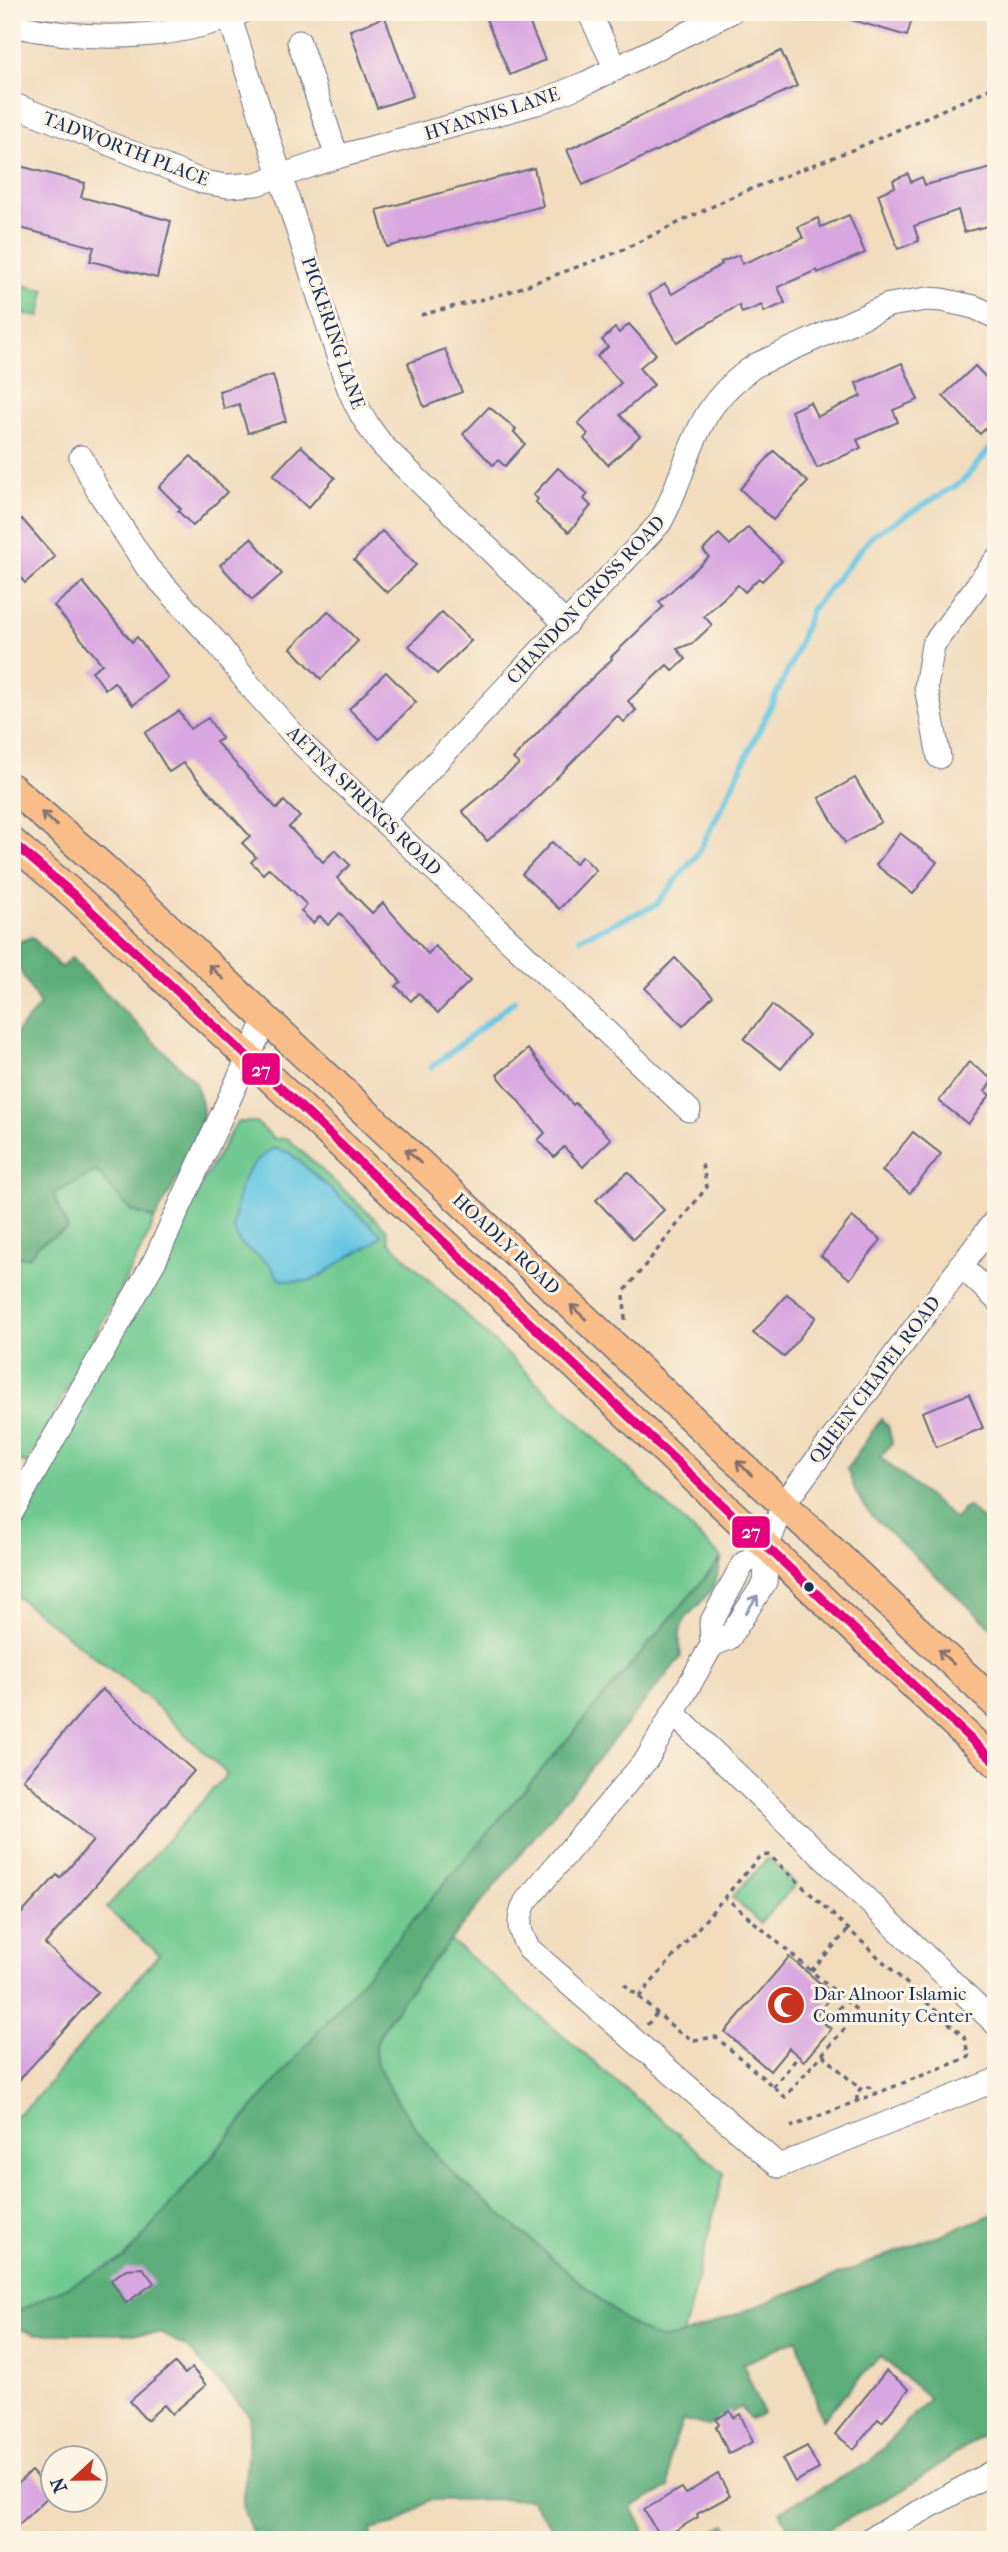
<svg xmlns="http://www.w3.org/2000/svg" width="1008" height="2552" viewBox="0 0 1008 2552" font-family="'IM FELL French Canon',serif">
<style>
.green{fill:#70c990;stroke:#467c77;stroke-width:2}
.forest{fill:#5cad7a;stroke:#3c6e6c;stroke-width:2}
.water{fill:#65c6e3;stroke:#407aa0;stroke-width:2}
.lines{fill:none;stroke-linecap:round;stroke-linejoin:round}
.stream{stroke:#65c6e3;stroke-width:6}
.building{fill:#d8a6e1}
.minor-casing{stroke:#666b7f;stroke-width:25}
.major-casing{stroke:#666b7f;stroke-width:31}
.path{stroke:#666b7f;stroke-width:3.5;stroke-dasharray:5 5;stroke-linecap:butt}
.minor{stroke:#fff;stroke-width:23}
.major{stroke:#f8bd88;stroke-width:28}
.bus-1-casing{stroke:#fcf5e5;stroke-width:14}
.bus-1{stroke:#e5007d;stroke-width:9}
.oneway{stroke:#7e6f71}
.oneway2{stroke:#8d97ae}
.bus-dot{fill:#1b2f5e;stroke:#fcf5e5;stroke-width:2.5}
.labels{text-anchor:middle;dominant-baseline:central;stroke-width:6;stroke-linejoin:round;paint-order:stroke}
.street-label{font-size:19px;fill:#1b2f5e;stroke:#fcf5e5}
.poi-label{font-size:19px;fill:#1b2f5e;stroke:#fcf5e5;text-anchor:start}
.line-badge{stroke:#fcf5e5;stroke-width:2.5}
.badge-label{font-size:19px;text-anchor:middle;font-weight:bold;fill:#fff}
</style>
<rect width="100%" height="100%" fill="#fcf5e5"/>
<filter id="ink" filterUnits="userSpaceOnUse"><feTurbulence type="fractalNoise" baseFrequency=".0143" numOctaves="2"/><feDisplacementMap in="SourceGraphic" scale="14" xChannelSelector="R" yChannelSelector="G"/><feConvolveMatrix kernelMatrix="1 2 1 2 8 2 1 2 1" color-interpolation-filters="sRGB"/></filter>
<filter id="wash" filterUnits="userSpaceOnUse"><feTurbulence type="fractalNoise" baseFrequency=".00686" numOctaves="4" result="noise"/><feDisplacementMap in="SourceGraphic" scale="28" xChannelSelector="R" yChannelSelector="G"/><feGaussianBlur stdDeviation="1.57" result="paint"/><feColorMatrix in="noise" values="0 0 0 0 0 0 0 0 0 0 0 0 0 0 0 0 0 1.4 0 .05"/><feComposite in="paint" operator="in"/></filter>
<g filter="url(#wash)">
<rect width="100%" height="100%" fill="#f1dbbb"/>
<g class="green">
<polygon points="21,285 45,290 40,317 16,312"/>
<polygon points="237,1122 256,1122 275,1139 287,1138 387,1230 389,1242 722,1558 125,2258 12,2314 12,2118 31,2104 159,1954 106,1908 227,1774 150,1700 12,1593 12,1530 100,1360"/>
<polygon points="96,1171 131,1211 155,1219 143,1246 27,1464 12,1458 12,1257 29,1257 39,1244 68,1229 53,1194"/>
<polygon points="768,1858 796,1884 760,1923 732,1897"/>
<path d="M450 1940 724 2173 683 2335C655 2346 632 2325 610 2308L448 2169C430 2148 375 2078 375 2051 375 2029 434 1960 450 1940Z"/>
</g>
<g class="forest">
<path d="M32 937 61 968 71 958 195 1082C199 1094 205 1107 202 1119 194 1154 172 1187 155 1219L131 1211 96 1171 53 1194 68 1229 39 1244 29 1257H12V1038L40 1005 15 962 16 943Z"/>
<polygon points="881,1419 888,1426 892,1443 880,1457 955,1519 967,1506 996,1532 996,1632 871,1515 857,1495 847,1469"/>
<path d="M722 1558C719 1568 717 1582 711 1590 690 1620 675 1613 681 1657L408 1992C399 2006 377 2033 375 2049 371 2073 432 2150 448 2169L610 2308C632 2325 655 2346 683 2335L996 2213V2425L903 2490 807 2540H794L780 2511 870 2462 929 2398 880 2356 822 2420 797 2339 743 2364 763 2413 750 2420 741 2407 708 2426 683 2420 670 2454 669 2488 632 2507 648 2540H561L530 2499 429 2500 396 2524 371 2530 370 2540H255L243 2509 250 2416 187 2347 162 2334H35L12 2327V2314L125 2258Z"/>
<polygon points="726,2524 736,2540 695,2540"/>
</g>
<path class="water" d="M273 1148 290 1153 382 1235C369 1248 365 1248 350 1256 321 1273 317 1288 280 1279L269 1264 240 1243 233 1229 239 1190 246 1174 257 1160Z"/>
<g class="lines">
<g class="stream">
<polyline points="580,938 656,905 698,853 722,807 792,662 811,610 873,535 962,482 996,442"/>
<polyline points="432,1067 514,1001"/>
</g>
</g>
<g id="blocks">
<g class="building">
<polygon points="483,12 525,12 545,60 510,75"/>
<polygon points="842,12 914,12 907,36 842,17"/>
<polygon points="385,17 413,96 377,108 350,30"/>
<polygon points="781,51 797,86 583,185 567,150"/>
<polygon points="12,164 85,183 81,197 171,221 157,278 90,261 94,247 12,226"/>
<polygon points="996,167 996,224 964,232 958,210 914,226 919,241 898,249 878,194 895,187 893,180 908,174 911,182 922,177 925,185"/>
<polygon points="534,168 543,206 387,247 377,210"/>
<polygon points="849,215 865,253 818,273 817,270 778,287 785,303 764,312 762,305 742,313 739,305 677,342 649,294 665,284 672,294 722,264 721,262 739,255 742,264 803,238 798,227 818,218 821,227"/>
<polygon points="629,324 656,354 639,368 654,385 620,415 640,436 608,465 584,439 588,434 578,423 621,383 597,356 608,347 602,340 615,328 619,333"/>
<polygon points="445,349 462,392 424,407 408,363"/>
<polygon points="902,363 918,400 893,410 898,422 857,440 861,448 817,468 791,411 810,402 817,417 861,396 856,383"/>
<polygon points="975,366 996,388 996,418 980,434 943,396"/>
<polygon points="273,375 286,421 248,433 239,404 224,409 219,391"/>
<polygon points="489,407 516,429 514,432 525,444 505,466 498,460 493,465 463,434"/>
<polygon points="301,446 335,478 308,508 273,475"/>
<polygon points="774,451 808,482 773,520 740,489"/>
<polygon points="191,456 227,492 193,526 178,511 181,509 159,487"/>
<polygon points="558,468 588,494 584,499 591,506 569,532 543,511 536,502 538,499 533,495"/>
<polygon points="22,519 55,557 25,583 12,568 12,527"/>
<polygon points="748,527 782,561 762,581 759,578 745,592 738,585 704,616 712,625 693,643 677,649 686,659 673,671 667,665 628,701 636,710 624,722 617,716 523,812 487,841 462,811 519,764 513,759 562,707 612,659 611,657 663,607 659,602 709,557 703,550 719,534 730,545"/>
<polygon points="382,531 416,565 387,593 354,560"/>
<polygon points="251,538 282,574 252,600 220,565"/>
<polygon points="83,582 132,642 137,637 168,678 133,705 114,682 105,689 92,671 102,664 54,606"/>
<polygon points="328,611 358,641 321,679 291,648"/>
<polygon points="442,612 471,641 437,674 409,646"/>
<polygon points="386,672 416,702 379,739 349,709"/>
<polygon points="179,711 190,729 208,718 222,739 216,742 277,809 284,801 300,817 289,827 323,862 335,850 350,865 337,878 372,913 383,903 428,954 435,946 470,981 438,1013 418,993 411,1001 396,986 401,982 340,913 328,925 320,916 313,923 301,911 307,905 278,876 269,868 263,874 251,862 256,857 242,843 250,836 183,763 169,772 145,733"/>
<polygon points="855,778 881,822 845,843 819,798"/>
<polygon points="900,833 937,862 913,894 876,865"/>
<polygon points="552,842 575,864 582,856 596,870 559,909 522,874"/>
<polygon points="675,958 713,996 683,1026 645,988"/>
<polygon points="772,1005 809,1035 781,1069 744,1039"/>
<polygon points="528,1049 573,1105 575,1103 611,1139 583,1167 564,1147 554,1157 538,1140 545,1133 497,1075"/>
<polygon points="969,1062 993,1080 985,1091 990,1095 968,1124 939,1101"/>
<polygon points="913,1132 941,1154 910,1193 882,1171"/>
<polygon points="628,1172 664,1210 633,1239 596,1200"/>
<polygon points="852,1217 881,1240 850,1279 821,1256"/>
<polygon points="787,1294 816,1317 784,1357 753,1333"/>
<polygon points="969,1394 983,1428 936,1447 922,1412"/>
<polygon points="102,1689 194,1771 45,1944 98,1992 12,2088 12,1924 57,1875 60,1878 93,1841 23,1779"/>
<polygon points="789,1957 833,1994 815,2016 831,2029 804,2061 789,2048 770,2071 725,2032"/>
<polygon points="143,2268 154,2283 126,2303 111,2280 126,2269"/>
<polygon points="175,2363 185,2374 192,2368 206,2385 172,2414 164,2405 147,2420 130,2401"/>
<polygon points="886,2371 909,2389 882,2422 878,2419 854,2449 835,2434"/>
<polygon points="730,2411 734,2418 740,2414 753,2442 729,2454 716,2427 719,2425 716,2419"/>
<polygon points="807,2446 819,2469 795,2482 782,2459"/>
<polygon points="31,2471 52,2493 12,2531 12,2489"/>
<polygon points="718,2474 730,2496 697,2514 698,2517 661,2539 644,2510 681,2488 685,2494"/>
</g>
</g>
</g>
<g filter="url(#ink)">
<use href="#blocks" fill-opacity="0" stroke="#666b7f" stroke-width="2"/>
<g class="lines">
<defs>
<g id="minor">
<path d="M228 12 345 378C354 404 365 424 383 446L566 624"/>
<polyline points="589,12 616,69"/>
<path d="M12 25C87 42 171 41 242 12"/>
<polyline points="299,42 337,157"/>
<polyline points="12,104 203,182 227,186 256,184 337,157 537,103 586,83 731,12"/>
<polyline points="81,457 97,489 147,567 218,644 250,686 303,745 689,1110"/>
<polyline points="939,757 926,687 933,645 996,560"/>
<path d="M382 820 659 524C669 508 674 492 681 474 699 424 711 396 756 365L889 305 927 299 942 300 974 307 996 317"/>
<polyline points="960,1265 996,1299"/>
<polyline points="12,1512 155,1260 266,1019"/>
<path d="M767 1548 743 1564 738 1573 711 1623 712 1645 647 1759 526 1901C517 1919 518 1932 529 1949L779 2166 996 2080"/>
<polyline points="712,1645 729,1638 765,1582 767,1548 783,1505 996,1219"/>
<polyline points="673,1713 996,2024"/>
<polyline points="868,2540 996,2470"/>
</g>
<g id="major">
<polyline points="12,788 104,868 185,943 996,1704"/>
<polyline points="12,842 74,895 249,1058 996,1763"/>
</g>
</defs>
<use href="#minor" class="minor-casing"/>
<use href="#major" class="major-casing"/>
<g class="path">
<polyline points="12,306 17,307"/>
<polyline points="421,315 506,293 618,252 738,194 857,148 996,86"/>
<polyline points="625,1320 624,1292 707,1187 701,1160"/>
<polyline points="811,1971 849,1929"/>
<polyline points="624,1984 680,2033 694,2040 716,2037 785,2097 859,2012 725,1897"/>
<polyline points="639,1997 760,1856 769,1855 964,2037 969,2057 791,2127"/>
<polyline points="825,2024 846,2000"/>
<polyline points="647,2025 657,2013"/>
<polyline points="823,2055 860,2089"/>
<polyline points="773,2087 798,2057"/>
<polyline points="857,2101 857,2093 862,2087 869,2087 875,2093"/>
</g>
<use href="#minor" class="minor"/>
<use href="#major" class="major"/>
<defs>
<polyline id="bus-1" points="12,842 74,895 249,1058 996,1763"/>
</defs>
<use href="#bus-1" class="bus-1-casing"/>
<use href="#bus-1" class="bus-1"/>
</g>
<defs><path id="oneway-shaft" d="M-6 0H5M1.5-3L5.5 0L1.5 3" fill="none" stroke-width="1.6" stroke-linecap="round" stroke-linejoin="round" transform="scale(1.75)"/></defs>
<g class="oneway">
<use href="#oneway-shaft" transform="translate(49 819) rotate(-139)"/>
<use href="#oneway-shaft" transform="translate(216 972) rotate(-137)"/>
<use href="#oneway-shaft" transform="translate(413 1156) rotate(-137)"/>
<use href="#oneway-shaft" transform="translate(578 1312) rotate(-137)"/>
<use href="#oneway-shaft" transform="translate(744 1468) rotate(-137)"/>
<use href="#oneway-shaft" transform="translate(946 1657) rotate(-137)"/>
</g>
<use class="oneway2" href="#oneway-shaft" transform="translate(752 1604) rotate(-57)"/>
</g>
<defs>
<symbol id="mosque-disc" viewBox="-11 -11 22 22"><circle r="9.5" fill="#c8321e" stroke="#fcf5e5"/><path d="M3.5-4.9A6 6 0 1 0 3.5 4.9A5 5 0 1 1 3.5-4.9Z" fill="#fff"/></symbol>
</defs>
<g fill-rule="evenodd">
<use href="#mosque-disc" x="764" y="1983" width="44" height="44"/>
</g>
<circle class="bus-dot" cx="809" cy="1587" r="6"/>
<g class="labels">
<g class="street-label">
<text transform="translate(492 114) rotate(-17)">HYANNIS LANE</text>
<text transform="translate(126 149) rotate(21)">TADWORTH PLACE</text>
<text transform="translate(333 333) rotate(71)">PICKERING LANE</text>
<text transform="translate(586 600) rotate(-47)">CHANDON CROSS ROAD</text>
<text transform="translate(364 801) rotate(44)">AETNA SPRINGS ROAD</text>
<text transform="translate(506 1244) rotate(43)">HOADLY ROAD</text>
<text transform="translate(875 1380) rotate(-53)">QUEEN CHAPEL ROAD</text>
</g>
<g class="poi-label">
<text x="813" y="1994">Dar Alnoor Islamic<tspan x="813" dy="22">Community Center</tspan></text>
</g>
</g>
<g class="line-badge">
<rect x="241" y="1052" width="40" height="34" rx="7" fill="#e5007d"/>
<rect x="731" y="1515" width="40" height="34" rx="7" fill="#e5007d"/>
</g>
<g class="badge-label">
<text x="261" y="1076">27</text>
<text x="751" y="1538">27</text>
</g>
<rect width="1008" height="2552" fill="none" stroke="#fcf5e5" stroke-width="42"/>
<g transform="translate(74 2479) rotate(248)"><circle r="33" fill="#fcf5e5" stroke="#a2a6af" stroke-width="2"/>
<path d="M0-5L12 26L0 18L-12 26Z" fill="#c8321e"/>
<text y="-10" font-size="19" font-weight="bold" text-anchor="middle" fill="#1b2f5e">N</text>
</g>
</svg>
